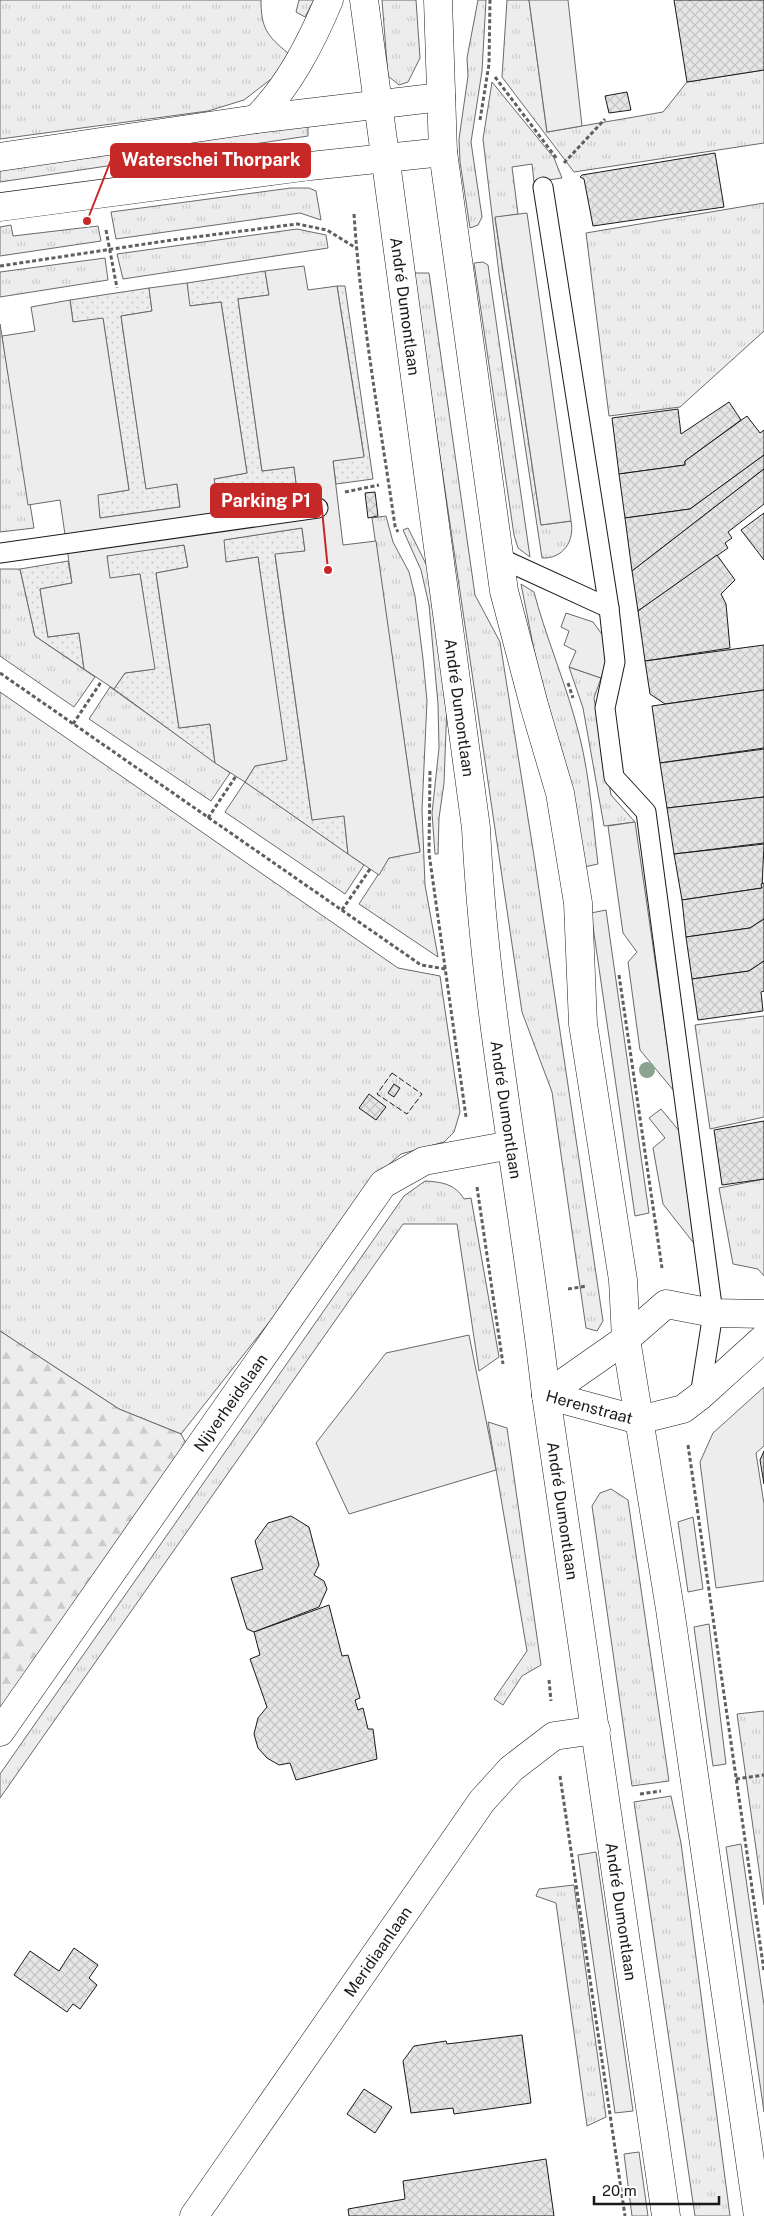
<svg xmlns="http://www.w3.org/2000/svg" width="764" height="2216" viewBox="0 0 764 2216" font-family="'Public Sans',sans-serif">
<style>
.grass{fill:url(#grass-tufts);stroke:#6a6a6a}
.forest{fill:url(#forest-firs);stroke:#6a6a6a}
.garden{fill:url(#garden-dots);stroke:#6a6a6a}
.pitch{fill:#ededed;stroke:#6a6a6a}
.building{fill:url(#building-cross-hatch);stroke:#1a1a1a}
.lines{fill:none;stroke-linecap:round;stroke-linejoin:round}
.lane-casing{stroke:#1a1a1a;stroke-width:21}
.street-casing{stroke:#1a1a1a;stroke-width:29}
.secondary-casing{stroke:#1a1a1a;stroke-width:29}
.path{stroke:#5f5f5f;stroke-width:3;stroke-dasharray:4 2.5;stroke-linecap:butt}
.lane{stroke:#fff;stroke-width:19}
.street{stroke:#fff;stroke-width:28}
.secondary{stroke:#fff;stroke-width:28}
.fence{stroke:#1a1a1a;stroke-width:1;stroke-dasharray:6 2.5;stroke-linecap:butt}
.tree{fill:#8aa48f}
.labels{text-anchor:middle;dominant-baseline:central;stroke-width:4;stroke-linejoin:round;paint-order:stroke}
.street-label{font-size:16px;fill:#1a1a1a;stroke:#fff}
.leader{fill:none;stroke:#c62828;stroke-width:2}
.callout-dot{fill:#c62828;stroke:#fff;stroke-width:2}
.callout{fill:#c62828;stroke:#c62828;stroke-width:2}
.callout-label{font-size:18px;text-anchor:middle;font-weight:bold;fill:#fff}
</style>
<defs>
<pattern id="grass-tufts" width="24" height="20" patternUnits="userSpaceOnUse" patternTransform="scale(1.25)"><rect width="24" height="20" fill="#ededed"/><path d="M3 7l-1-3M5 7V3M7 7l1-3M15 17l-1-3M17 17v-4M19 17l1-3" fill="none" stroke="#cbcbcb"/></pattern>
<pattern id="forest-firs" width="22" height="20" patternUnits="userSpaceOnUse" patternTransform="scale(1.25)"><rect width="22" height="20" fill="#ededed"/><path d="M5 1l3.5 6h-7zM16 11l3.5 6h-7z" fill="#cbcbcb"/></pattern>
<pattern id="garden-dots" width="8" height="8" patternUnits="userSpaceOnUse" patternTransform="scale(1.25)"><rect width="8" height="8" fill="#ededed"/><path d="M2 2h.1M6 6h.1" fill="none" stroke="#cbcbcb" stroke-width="1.8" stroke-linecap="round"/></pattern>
<pattern id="building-cross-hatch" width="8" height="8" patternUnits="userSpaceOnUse" patternTransform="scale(1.25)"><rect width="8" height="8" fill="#e6e6e6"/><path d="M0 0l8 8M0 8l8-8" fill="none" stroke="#c5c5c5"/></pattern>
</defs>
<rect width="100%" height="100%" fill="#fff"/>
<g class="grass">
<path d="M0 0H261C261 28 267 36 288 53L275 76 244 100 208 111 0 139Z"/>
<polygon points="299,0 314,0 305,17 296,12"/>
<polygon points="382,0 416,0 420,58 408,82 399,85 388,76"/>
<polygon points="478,0 486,0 482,71 471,142 482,217 478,225 470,228 460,162 459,139 468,76 467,58"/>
<polygon points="507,0 529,0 547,132 663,112 687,82 764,70 764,143 574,172 502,77"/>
<path d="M492 82 554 158 562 178 534 182 532 164 512 167 518 214 495 218 541 525 571 521C575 541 563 559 542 558L499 274 483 139Z"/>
<polygon points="308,124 308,136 0,182 0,166"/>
<polygon points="291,188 309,188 316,191 321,220 300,213 116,239 111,212"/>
<polygon points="764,203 764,331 680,407 609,416 586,233"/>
<polygon points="11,225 13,236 98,226 101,241 0,256 0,227"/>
<polygon points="297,229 326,235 328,248 123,279 117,254"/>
<polygon points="105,258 108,280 0,297 0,272"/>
<polygon points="483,262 488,265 530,557 518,548 514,535 474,263"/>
<polygon points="413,273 429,273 475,595 500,642 534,856 603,1321 597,1331 586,1328 552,1092 522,1012"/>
<polygon points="0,324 34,528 0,532"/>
<polygon points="386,516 393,542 409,572 415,596 423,659 427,701 422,810 425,885 438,957 359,904 389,858 420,851 372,518"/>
<polygon points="408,528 432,576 447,704 444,783 439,818 438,854 435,854 432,813 439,748 438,704 429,605 421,570 403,530"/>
<polygon points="0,569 20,569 35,636 95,677 74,707 0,656"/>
<path d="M521 584 534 592C545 634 562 674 574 716 589 764 592 815 598 864L584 867 574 798 537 665Z"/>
<polygon points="569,667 601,678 594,698 611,795 635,822 604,826 583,708"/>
<polygon points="110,687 230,773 211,801 89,719"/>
<polygon points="0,692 398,968 440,976 460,1112 454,1132 444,1142 401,1154 379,1173 312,1268 181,1434 119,1409 0,1331"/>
<polygon points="245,782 364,865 345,894 225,812"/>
<polygon points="764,1016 764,1117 710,1129 695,1025"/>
<polygon points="764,1179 764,1276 758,1269 733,1264 719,1188"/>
<path d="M425 1181C442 1182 455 1184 464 1199L471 1198 499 1357 479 1371 457 1224H403L0 1798V1774L404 1196Z"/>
<polygon points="488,1422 507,1428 541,1665 522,1676 503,1705 494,1699 527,1651"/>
<polygon points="611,1489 628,1500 669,1781 632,1786 592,1506 600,1493"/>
<polygon points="764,1711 764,1905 737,1714"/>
<polygon points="671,1796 681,1843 730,2216 695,2216 634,1802"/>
<polygon points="574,1885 606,2117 587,2126 556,1903 536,1896 539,1889"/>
</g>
<polygon class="forest" points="0,1331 119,1409 181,1434 187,1445 0,1715"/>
<g class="garden">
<polygon points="265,271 269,295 238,299 262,471 294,467 297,490 218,502 214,479 247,473 221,302 189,306 187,283"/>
<polygon points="337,286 345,286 373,479 336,484 333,461 364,456"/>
<polygon points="149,288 152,311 121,316 146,488 177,484 180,507 100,518 97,495 129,490 103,319 73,322 70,300"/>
<polygon points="302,528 305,551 275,555 312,820 344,815 348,854 245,782 255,766 286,760 258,557 226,562 223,540"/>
<polygon points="184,545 188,567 156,573 179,728 210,724 215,763 114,689 125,673 154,669 140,574 109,579 107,555"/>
<polygon points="68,561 72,583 40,589 48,637 79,633 84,669 35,636 20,569"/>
</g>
<g class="pitch">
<polygon points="529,0 568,0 582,126 547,132"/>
<polygon points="527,213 571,521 541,525 495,217"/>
<polygon points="304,266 308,290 337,286 364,457 333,461 343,545 376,541 420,852 389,858 379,875 348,854 344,816 312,820 275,554 305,551 302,528 224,540 226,562 258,557 287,760 255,766 245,782 215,763 210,724 179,728 156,573 188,567 184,545 107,556 110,578 140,574 155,669 125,673 114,689 84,669 79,633 48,637 40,589 72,583 60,500 28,505 2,336 35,331 31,307 70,300 73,322 103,318 129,490 98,495 100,518 180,507 177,484 146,489 121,316 152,311 149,288 187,283 190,306 221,302 247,473 214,479 218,501 297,490 294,467 262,471 238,299 269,295 265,271"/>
<polygon points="566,613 593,622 604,637 608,657 601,678 569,667 576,651 564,645 569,631 561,627"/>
<polygon points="635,822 674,1091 640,1050 628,962 637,952 623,933 608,826"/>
<polygon points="606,910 649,1213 635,1216 591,913"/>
<polygon points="661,1109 681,1133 696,1246 663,1204 653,1148 665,1138 649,1118"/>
<polygon points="469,1335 496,1470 349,1514 316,1443 386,1353"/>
<polygon points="764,1387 764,1446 756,1453 764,1504 764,1581 716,1588 700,1462 713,1433"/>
<polygon points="693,1517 703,1589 688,1592 678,1522"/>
<polygon points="709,1624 726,1764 713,1766 694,1627"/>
<polygon points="741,1844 764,2005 764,2112 726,1847"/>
<polygon points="596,1852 633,2111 615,2113 578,1855"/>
<polygon points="639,2152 648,2216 632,2216 624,2154"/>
</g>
<g class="building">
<polygon points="674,0 764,0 764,70 687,82"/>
<polygon points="627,92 631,110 609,113 605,96"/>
<polygon points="715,153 724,207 593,226 584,179 580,177 582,175"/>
<polygon points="729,402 741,420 685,461 685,465 619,474 612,418 678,409 681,434"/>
<polygon points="747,416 760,433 764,430 764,455 690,509 625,518 619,474 685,465 685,461"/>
<polygon points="764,455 764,469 632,571 625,518 690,509"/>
<polygon points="764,469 764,504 728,532 732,538 725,543 728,548 638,611 632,571"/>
<polygon points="375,492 378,516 368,518 365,493"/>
<polygon points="764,513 764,560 741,530"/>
<polygon points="717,555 735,580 721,594 726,604 730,648 645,661 638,611"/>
<polygon points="764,645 764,690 665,704 650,694 645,661"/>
<polygon points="764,690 764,748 660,763 652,706"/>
<polygon points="764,749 764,797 667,808 660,763"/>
<polygon points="764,797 764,843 674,854 667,808"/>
<polygon points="764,844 762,888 682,900 674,854"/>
<polygon points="764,883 764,919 750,928 686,937 682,900 762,888 761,884"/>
<polygon points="764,919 764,961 749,971 692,979 686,937 750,928"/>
<polygon points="764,961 764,991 761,992 763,1011 698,1020 692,979 749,971"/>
<polygon points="394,1084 400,1088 394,1097 388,1093"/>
<polygon points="369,1094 386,1107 376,1120 359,1108"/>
<polygon points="764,1121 764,1179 722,1185 714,1130"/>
<polygon points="764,1451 764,1484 760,1460"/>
<polygon points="291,1516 309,1527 319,1565 314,1575 324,1581 327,1589 319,1607 254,1632 247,1629 231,1578 263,1569 255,1541 268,1523"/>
<polygon points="329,1605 342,1656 348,1655 360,1698 355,1700 358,1710 363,1708 368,1729 373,1729 377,1759 296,1780 290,1763 279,1765 267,1758 258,1748 254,1734 258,1718 267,1707 250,1659 260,1655 254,1632"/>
<polygon points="74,1948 98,1965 89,1978 97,1985 80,2009 73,2004 67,2012 14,1975 30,1951 59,1971"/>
<polygon points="522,2035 531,2103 454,2114 453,2108 411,2113 403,2061 414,2046 446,2041 447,2044"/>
<polygon points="364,2089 392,2107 375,2133 347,2114"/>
<polygon points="546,2159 554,2216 349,2216 348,2209 405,2199 403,2181"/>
</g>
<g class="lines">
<defs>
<g id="lane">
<polyline points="543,187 609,608 615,662 605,708 614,777 646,812 713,1313 700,1396"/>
<polyline points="0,553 318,508"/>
<polyline points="500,558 609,608"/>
</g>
<g id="street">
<path d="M256 119C289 86 311 43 329 0"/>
<polyline points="0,157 256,119 441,97"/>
<polyline points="0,207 310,166 443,152"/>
<polyline points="546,1395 626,1339 666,1304 713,1313 764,1314"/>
<path id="s1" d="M546 1395 639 1420 683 1409 700 1396 764 1338"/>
<path id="s2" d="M0 1732 383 1184 424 1161 511 1145"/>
<path id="s3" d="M194 2216 482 1801 511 1769 554 1736 596 1730"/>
</g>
<g id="secondary">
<path id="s4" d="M364 0 476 828C485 1018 525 1206 546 1395L666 2216"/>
<polyline points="438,0 443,152 504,591 534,705 560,793 578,903 583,1024 623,1280 626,1339 670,1609 758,2216"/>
</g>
</defs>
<use href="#lane" class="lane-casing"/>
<use href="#street" class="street-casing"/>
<use href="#secondary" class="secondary-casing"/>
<g class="path">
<polyline points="495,77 557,159"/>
<polyline points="480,120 489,64 490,0"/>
<polyline points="564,163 605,119"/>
<path d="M354 214C361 319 380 422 395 526L398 532"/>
<polyline points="106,230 117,288"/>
<polyline points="0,266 172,240 297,224 327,230 356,248"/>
<polyline points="345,492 379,485"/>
<polyline points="0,673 421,965 446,969"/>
<polyline points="568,683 573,698"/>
<polyline points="73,724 101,682"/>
<polyline points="430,771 429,853 466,1117"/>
<polyline points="208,818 236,776"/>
<polyline points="342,910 370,869"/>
<polyline points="619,975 662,1268"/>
<polyline points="477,1187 503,1364"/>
<polyline points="568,1289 587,1286"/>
<polyline points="688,1445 764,1971"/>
<polyline points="549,1680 551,1701"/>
<polyline points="560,1776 625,2216"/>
<polyline points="736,1779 764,1775"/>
<polyline points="640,1794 661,1791"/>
</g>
<use href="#lane" class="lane"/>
<use href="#street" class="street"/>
<use href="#secondary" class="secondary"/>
<polygon class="fence" points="392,1073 422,1094 407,1114 377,1094"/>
</g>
<circle class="tree" cx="647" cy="1070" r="8"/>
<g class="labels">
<g class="street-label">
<text stroke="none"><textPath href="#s4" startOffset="309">André Dumontlaan</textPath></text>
<text stroke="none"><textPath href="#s4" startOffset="714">André Dumontlaan</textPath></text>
<text stroke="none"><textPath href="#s4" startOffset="1119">André Dumontlaan</textPath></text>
<text stroke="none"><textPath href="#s2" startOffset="402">Nijverheidslaan</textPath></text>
<text stroke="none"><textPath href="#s1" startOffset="45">Herenstraat</textPath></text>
<text stroke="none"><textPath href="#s4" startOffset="1524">André Dumontlaan</textPath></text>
<text stroke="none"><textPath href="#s4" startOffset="1929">André Dumontlaan</textPath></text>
<text stroke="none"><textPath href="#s3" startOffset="322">Meridiaanlaan</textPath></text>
</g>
</g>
<path class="leader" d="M87 221L111 160M328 570L321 500"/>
<g class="callout-dot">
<circle cx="87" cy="221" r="5"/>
<circle cx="328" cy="570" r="5"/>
</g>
<g class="callout">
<rect x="111" y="144" width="199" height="33" rx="5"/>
<rect x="211" y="484" width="110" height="33" rx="5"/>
</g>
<g class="callout-label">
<text x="211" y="166">Waterschei Thorpark</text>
<text x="266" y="507">Parking P1</text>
</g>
<path d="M594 2196v8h125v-8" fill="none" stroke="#1a1a1a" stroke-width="2.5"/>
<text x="602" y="2196" font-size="15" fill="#1a1a1a" stroke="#ffffff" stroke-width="4" paint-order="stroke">20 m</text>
</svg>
